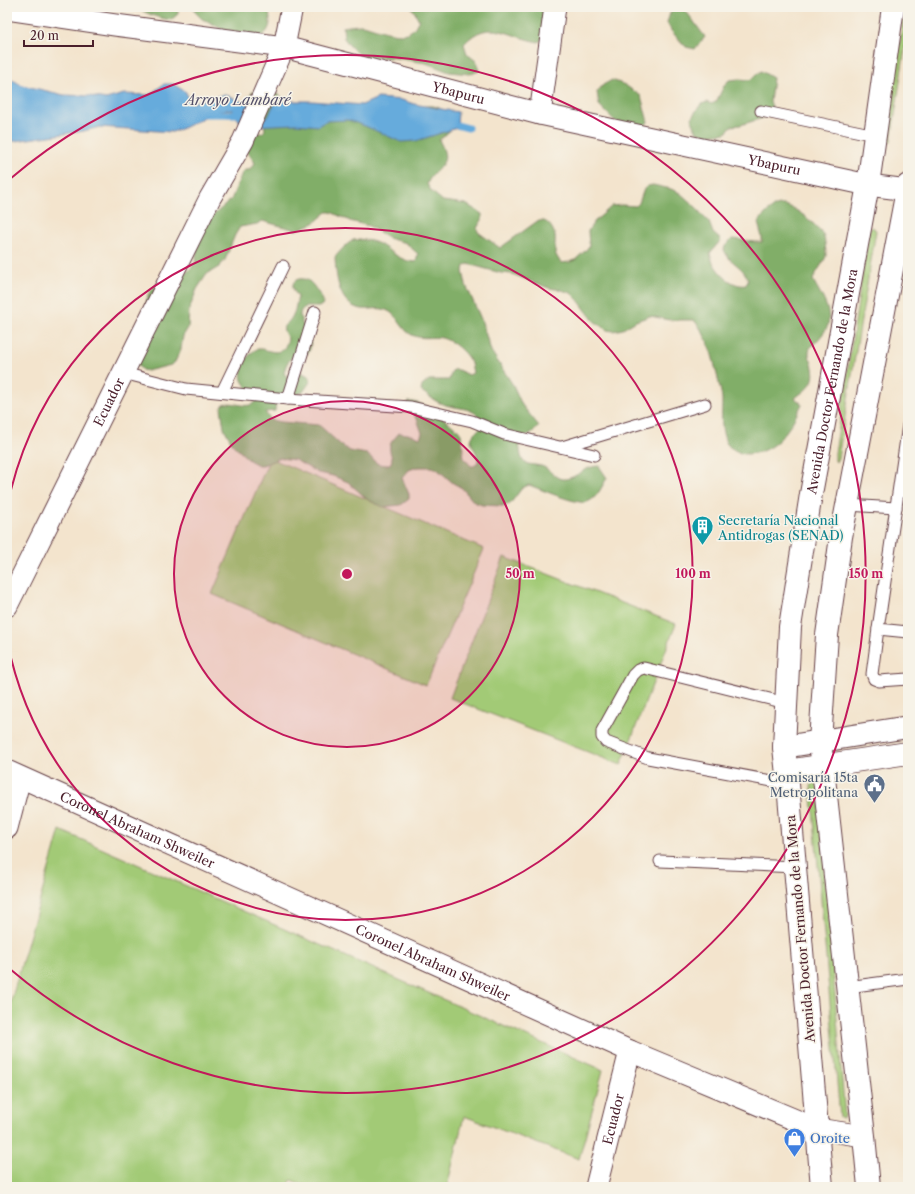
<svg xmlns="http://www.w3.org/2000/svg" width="915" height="1194" viewBox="0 0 915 1194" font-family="'Libre Caslon Text',serif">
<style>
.green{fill:#a2ca76;stroke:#767450}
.forest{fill:#81ae67;stroke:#666649}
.water{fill:#66abdc;stroke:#586584}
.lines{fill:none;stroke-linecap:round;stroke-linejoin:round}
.stream{stroke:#66abdc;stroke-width:7}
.lane-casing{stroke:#633d43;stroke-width:13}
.street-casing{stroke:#633d43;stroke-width:23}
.secondary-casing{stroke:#633d43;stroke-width:24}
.highway-casing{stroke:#633d43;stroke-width:24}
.lane{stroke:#fff;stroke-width:11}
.street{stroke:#fff;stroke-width:21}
.secondary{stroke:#fff;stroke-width:22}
.highway{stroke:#fff;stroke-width:22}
.ring{fill:none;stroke:#c2185b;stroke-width:2}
.labels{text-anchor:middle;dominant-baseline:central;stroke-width:3;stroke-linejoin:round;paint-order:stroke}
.street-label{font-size:13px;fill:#4a1f2b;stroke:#f7f3e8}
.culture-label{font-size:13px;fill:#0d838f;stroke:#f7f3e8;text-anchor:start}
.service-label{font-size:13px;fill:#4e5e75;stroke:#f7f3e8;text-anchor:end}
.shop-label{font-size:13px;fill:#366cbe;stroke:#f7f3e8;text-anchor:start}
.water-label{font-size:14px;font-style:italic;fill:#545069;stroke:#f7f3e8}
.centre{fill:#c2185b;stroke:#f7f3e8;stroke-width:2}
.ring-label{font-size:12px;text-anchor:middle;font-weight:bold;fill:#c2185b;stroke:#f7f3e8;stroke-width:3;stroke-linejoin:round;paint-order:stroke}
</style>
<rect width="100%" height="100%" fill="#f7f3e8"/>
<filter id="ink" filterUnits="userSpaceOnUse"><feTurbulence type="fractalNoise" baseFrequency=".025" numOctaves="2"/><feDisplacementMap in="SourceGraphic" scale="8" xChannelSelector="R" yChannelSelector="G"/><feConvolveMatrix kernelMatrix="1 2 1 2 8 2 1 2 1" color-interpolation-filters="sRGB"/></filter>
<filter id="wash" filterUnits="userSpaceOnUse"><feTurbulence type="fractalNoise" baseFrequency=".012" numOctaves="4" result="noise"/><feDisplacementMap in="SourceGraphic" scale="16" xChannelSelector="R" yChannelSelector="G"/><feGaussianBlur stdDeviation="0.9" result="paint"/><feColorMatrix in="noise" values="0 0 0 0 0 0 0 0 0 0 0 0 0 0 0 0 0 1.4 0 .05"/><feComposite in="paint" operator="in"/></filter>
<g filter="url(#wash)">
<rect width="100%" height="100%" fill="#f3e4cd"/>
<g class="green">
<polygon points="905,7 908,7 908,28 891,141 887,143 885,140"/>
<polygon points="872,227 875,229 876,231 838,458 836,462 835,461 835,453 869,230"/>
<polygon points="270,458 484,549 426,685 212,594"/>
<polygon points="504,557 676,624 621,765 450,698"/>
<polygon points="814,782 818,786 845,1117 843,1118 840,1117 811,786"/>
<polygon points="60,830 603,1070 579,1159 464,1116 447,1187 309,1187 291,1180 288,1187 7,1187 7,1015"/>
</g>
<g class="forest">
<path d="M135 7H178V14L171 20C155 17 150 15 135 7Z"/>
<path d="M194 7H269C269 20 274 27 261 37L223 30 211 23 202 19 195 12Z"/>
<path d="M411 7H552L546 35 539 42C510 38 489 16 464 44L467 54 476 61 479 71 470 74 449 72 426 63 395 58 365 57 356 52 349 45 344 38 343 27C349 26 355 25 362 25 375 27 404 42 414 28 416 26 417 22 419 20L414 11Z"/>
<polygon points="677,7 686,11 705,37 695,49 686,47 672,32 667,23 670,13"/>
<polygon points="761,71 773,78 770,102 772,106 763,118 740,125 731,126 726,133 707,135 697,132 691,118 701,104 708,102 711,104 716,102 724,86 729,80 739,79 750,80"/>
<path d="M612 80 625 85 641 96 648 122C642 131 630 127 621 127L599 105 597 92 603 85Z"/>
<path d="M262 91C277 93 281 93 289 107L413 109C435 103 436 105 454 118 455 129 446 134 439 140 454 167 436 164 427 184L432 192 443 201 466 204 482 214V220L477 228 478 232 500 248 536 222C546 217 553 227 555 236 556 241 554 247 555 252 556 256 559 260 561 263L570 262 575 260 586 250 589 246 588 231 594 222 612 206 622 205 636 206 639 203 644 189 647 186 653 185 671 189 680 193 697 208 702 215 709 222 713 233 721 240 710 253C712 268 731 288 746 285L748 280C745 270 737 266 730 259 727 257 726 253 724 250L725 246 732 239C742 239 751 243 762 242V237L758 223C763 216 771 206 780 205 792 203 819 226 824 237 825 241 826 251 826 256 825 261 815 273 813 280 820 294 832 309 828 325 826 332 815 343 810 348 808 353 809 356 811 361 818 381 811 386 795 398L802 404C792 424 780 448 755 453 749 454 744 455 738 452 732 449 727 446 725 440 720 426 722 414 722 400 722 393 719 386 718 379 713 358 709 337 694 320H670L650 316 636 321 623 329 613 331 607 330 594 321 578 300 571 293 562 290 549 288 512 274 501 273 468 264 464 266 463 271 466 285 481 319 491 351 513 385 522 405 539 426C534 433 526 434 519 443 520 448 520 456 523 461 527 466 538 464 544 467 551 471 556 480 565 479 577 478 585 466 599 466L607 478C602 486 597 499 587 502 577 505 540 489 529 485L522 488 510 504 502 506 482 505 474 502 462 488 453 483 437 469 431 467H417L409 470 402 478 409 494V499L401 505 383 507 368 500 348 482 333 476 318 473 295 460 280 458 263 465H258L249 460 233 445 224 428 221 408 224 404C235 400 251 413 257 398 253 392 246 388 243 382 237 373 248 351 258 349 265 348 273 354 280 351 285 350 286 344 288 339 278 322 287 328 293 315 296 310 296 302 298 297 296 294 294 291 293 288 291 278 303 277 309 281 314 285 319 294 323 300V304L319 307H305C302 309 300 311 300 315 301 328 318 342 307 354 293 355 287 358 284 373L287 377 292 376 301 372 310 377V382L303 392 276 402 275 411 265 412 271 420 281 422 319 425 341 445 350 451 367 454 378 464 387 465 391 463 392 458C387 444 390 444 399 433L408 434 420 438 422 433 417 419 407 406 408 402C423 399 447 422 458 430L461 434 464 458 471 466H474L478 463C479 445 459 444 483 426 478 405 458 410 443 404 435 402 428 395 421 391L422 386 429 380H449L452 371 456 369 469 375 473 373C472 369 472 365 470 361 465 352 453 341 442 338 432 336 422 340 412 335 401 330 398 314 386 310 379 307 369 310 362 309 338 306 336 276 335 257L345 246 353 240C362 239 373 240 381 245 392 252 402 262 416 262L418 254 406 243 391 239 369 226 350 221 331 212H327L314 223 296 230 262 221 257 224 240 227 235 235 225 260 219 267 207 274 197 289 189 310 188 328 183 336 181 349 175 362 171 365 147 371 142 370 135 362 148 294 158 283 186 273 192 267 195 263 200 230 210 218 231 200 242 173 245 170H249L255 163 245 148 255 133H262L265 130 264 124 249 96 252 92Z"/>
</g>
<g class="water">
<path d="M7 77 22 85 64 95 89 96 106 99 124 94 149 95 164 84H173L186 92 189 100 191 103 225 94 240 101 264 104 240 122 232 110C211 108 192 127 172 132L100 127 84 131 8 142Z"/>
<polygon points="378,98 402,100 414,104 458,112 457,128 416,141 401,142 365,126 348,120 326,121 318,126 296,124 253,126 251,117 268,117 273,106 277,101 312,101 362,105"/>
</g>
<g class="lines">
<g class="stream">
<polyline points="206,114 243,114"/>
<polyline points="449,123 468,128"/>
</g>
</g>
</g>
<g filter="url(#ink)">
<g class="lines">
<defs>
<g id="lane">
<polyline points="761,111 875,135"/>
<polyline points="123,373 186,389 288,399 411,407 472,421 504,434 594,455"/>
<polyline points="222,392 283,266"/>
<polyline points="288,399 315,312"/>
<polyline points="908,425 878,629 908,632"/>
<polyline points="562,447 705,404"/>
<polyline points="847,505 896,508"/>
<polyline points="878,629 872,674 874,679 879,681 908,679"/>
<polyline points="786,703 644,668 638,670 633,675 602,731 602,737 606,742 648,758 788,784"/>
<polyline points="660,861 795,867"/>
<polyline points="847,987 908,979"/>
</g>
<g id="street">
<path id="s1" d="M7 9 115 25 284 47 540 114 868 185 908 190"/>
<polyline points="540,114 555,7"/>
<path id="s2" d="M7 606 210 198 243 141 284 47 292 7"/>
<path id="s3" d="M7 771 630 1051 817 1129 864 1136"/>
<polyline points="7,828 20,778"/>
<path id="s4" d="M596 1187 630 1051"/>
</g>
<g id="secondary">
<polyline points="784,747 908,727"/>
<polyline points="787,771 908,753"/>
</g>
<g id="highway">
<path id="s5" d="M822 1187 788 784 784 747 790 627 811 494 868 185 893 7"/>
<polyline points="869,1187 864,1136 820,742 827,635 841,537 908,185"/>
</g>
</defs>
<use href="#lane" class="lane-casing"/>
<use href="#street" class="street-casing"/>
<use href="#secondary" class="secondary-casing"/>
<use href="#highway" class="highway-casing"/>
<use href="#lane" class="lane"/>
<use href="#street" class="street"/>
<use href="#secondary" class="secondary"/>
<use href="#highway" class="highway"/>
</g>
</g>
<circle cx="347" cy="574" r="173" fill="#c2185b" fill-opacity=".12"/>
<g class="ring">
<circle cx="347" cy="574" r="173"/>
<path d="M7 508A346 346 0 1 1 7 640"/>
<path d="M10 179A519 519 0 1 1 10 969"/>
</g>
<defs>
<symbol id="building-pin" viewBox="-11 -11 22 30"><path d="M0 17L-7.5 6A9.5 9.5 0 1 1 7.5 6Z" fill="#0f9aa8" stroke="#f7f3e8"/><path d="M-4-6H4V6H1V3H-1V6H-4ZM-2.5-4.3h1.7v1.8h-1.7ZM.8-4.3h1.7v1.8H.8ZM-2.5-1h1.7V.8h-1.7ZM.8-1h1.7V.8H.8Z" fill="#fff"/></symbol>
<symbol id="civic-pin" viewBox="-11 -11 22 30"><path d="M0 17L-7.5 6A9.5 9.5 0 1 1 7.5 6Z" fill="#5c6f8a" stroke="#f7f3e8"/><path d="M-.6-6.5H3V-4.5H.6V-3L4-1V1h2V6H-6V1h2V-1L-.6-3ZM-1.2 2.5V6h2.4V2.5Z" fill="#fff"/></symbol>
<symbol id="shop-pin" viewBox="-11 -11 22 30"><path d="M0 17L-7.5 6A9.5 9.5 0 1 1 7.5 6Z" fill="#3f7fe0" stroke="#f7f3e8"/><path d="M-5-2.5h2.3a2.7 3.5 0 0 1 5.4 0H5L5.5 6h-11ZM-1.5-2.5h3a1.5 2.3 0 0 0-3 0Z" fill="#fff"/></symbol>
</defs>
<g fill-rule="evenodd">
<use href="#building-pin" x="690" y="514" width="25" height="34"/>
<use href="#civic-pin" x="862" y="772" width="25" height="34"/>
<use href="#shop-pin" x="782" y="1126" width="25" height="34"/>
</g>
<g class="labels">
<g class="street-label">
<text stroke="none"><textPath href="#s1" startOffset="460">Ybapuru</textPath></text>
<text stroke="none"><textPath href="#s1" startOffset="784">Ybapuru</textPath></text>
<text stroke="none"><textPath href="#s5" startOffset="811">Avenida Doctor Fernando de la Mora</textPath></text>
<text stroke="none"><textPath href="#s2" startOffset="228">Ecuador</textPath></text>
<text stroke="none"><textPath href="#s3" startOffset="143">Coronel Abraham Shweiler</textPath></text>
<text transform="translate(800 929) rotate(-95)">Avenida Doctor Fernando de la Mora</text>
<text stroke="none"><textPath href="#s3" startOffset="467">Coronel Abraham Shweiler</textPath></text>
<text stroke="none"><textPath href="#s4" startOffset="70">Ecuador</textPath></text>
</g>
<g class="culture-label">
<text x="718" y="520">Secretaría Nacional<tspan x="718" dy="15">Antidrogas (SENAD)</tspan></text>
</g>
<g class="service-label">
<text x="858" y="777">Comisaría 15ta<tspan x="858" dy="15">Metropolitana</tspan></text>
</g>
<g class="shop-label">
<text x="810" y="1138">Oroite</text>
</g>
<g class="water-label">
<text x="238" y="100">Arroyo Lambaré</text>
</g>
</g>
<circle cx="347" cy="574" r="6" class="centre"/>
<g class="ring-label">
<text x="520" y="578">50 m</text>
<text x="693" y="578">100 m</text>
<text x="866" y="578">150 m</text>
</g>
<rect width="915" height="1194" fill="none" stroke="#f7f3e8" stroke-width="24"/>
<path d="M24 40v6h69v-6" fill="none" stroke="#4a1f2b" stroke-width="2"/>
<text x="30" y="40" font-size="12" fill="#4a1f2b" stroke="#f7f3e8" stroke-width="3" paint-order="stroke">20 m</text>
</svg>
